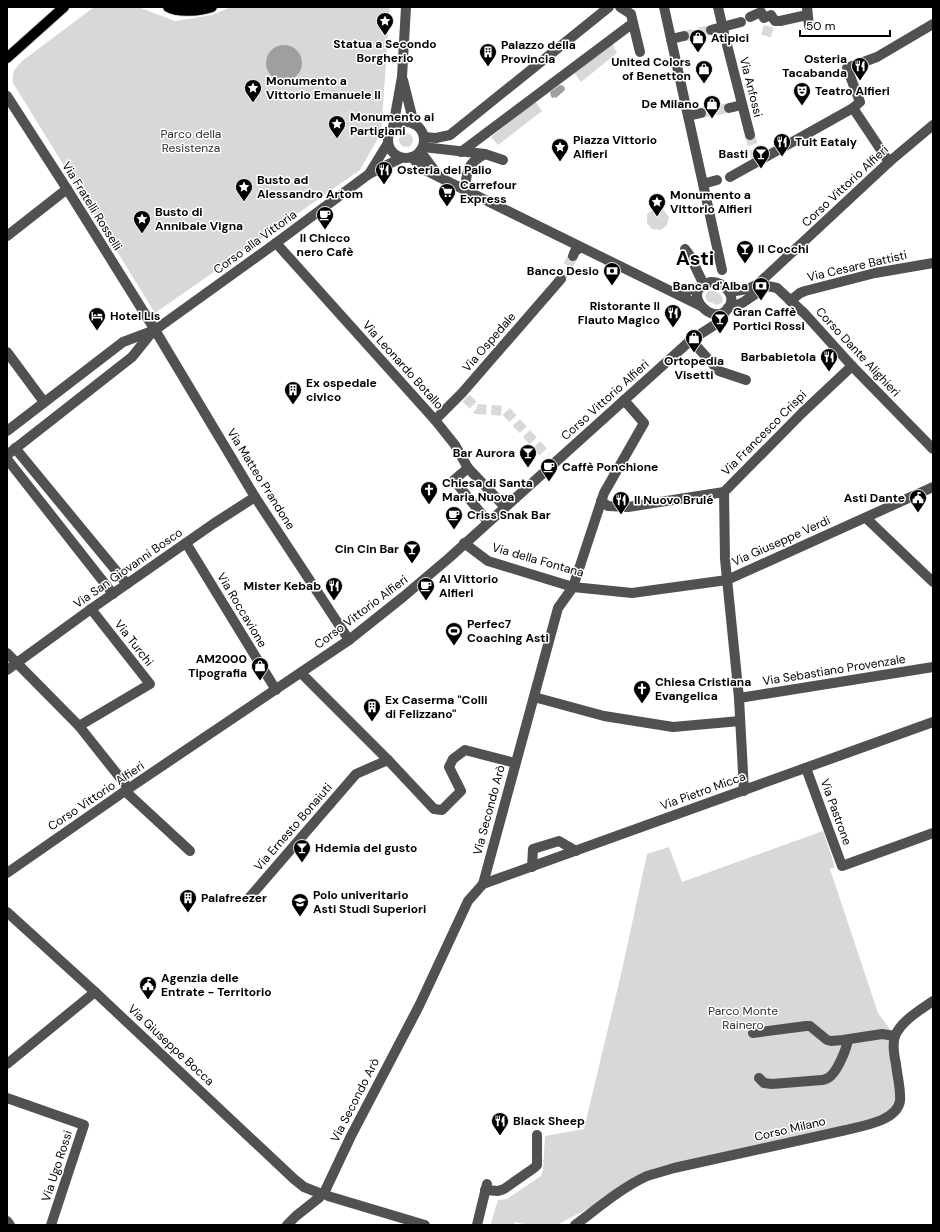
<svg xmlns="http://www.w3.org/2000/svg" width="940" height="1232" viewBox="0 0 940 1232" font-family="'DM Sans',sans-serif">
<style>
.green{fill:#d8d8d8}
.water{fill:#9f9f9f}
.lines{fill:none;stroke-linecap:round;stroke-linejoin:round}
.minor-tunnel{stroke:#d9d9d9;stroke-width:10;stroke-dasharray:10 5;stroke-linecap:butt}
.major-casing{stroke:#dbdbdb;stroke-width:12}
.minor{stroke:#515151;stroke-width:10}
.major{stroke:#000;stroke-width:10}
.labels{text-anchor:middle;dominant-baseline:central;stroke-width:3;stroke-linejoin:round;paint-order:stroke}
.poi-label{font-size:12px;font-weight:bold;fill:#000;stroke:#fff;text-anchor:start}
.street-label{font-size:12px;fill:#000;stroke:#fff}
.park-label{font-size:12px;fill:#2f2f2f;stroke:#fff}
.town-label{font-size:20px;font-weight:bold;fill:#000;stroke:#fff}
</style>
<rect width="100%" height="100%" fill="#fff"/>
<g class="green">
<path d="M94 7H138L175 21 212 15 231 7H390L381 133 360 170 155 313 13 83C12 71 15 69 22 61Z"/>
<polygon points="612,43 617,53 581,82 573,71"/>
<polygon points="535,101 542,111 498,145 491,137"/>
<circle cx="406" cy="140" r="7"/>
<polygon points="654,209 663,209 669,217 667,225 661,230 652,229 647,223 647,214"/>
<path d="M708 291C716 290 725 295 722 303L717 305 707 301 705 296Z"/>
<polygon points="823,831 835,867 830,869 878,1013 895,1036 900,1094 888,1117 674,1168 621,1191 557,1225 528,1225 515,1222 514,1225 493,1225 491,1223 498,1200 507,1199 541,1176 543,1170 545,1136 584,1129 622,970 647,854 669,847 682,882"/>
</g>
<g class="water">
<circle cx="284" cy="63" r="18"/>
<polygon points="560,85 564,86 565,90 556,98 555,97 552,98 551,96 550,92"/>
</g>
<g class="lines">
<g class="minor-tunnel">
<polyline points="684,36 711,30"/>
<polyline points="766,36 770,21"/>
<polyline points="701,113 729,108"/>
<polyline points="750,135 757,161"/>
<polyline points="561,279 573,256"/>
<polyline points="466,398 477,409 506,411 547,456"/>
</g>
<defs>
<g id="major">
<path d="M168 7C178 13 201 11 212 7"/>
<polyline points="7,58 64,7"/>
</g>
</defs>
<use href="#major" class="major-casing"/>
<g class="minor">
<polyline points="664,7 722,270"/>
<polyline points="718,7 724,33"/>
<polyline points="807,7 809,26"/>
<polyline points="750,17 761,12 764,18 771,15 775,21 780,21 807,15"/>
<polyline points="633,23 640,52"/>
<polyline points="711,30 741,22"/>
<polyline points="671,39 684,36"/>
<polyline points="727,45 750,135"/>
<polyline points="403,80 414,124"/>
<polyline points="7,96 67,189 155,330 255,497 349,640"/>
<polyline points="729,108 742,105"/>
<polyline points="688,116 701,113"/>
<circle cx="406" cy="140" r="18"/>
<polyline points="393,127 402,77 406,7"/>
<polyline points="424,137 436,138 450,135 609,7"/>
<polyline points="423,147 485,154 503,160"/>
<polyline points="420,151 438,175"/>
<polyline points="461,152 633,23 631,14 620,7"/>
<polyline points="412,157 421,168 465,190 701,306"/>
<polyline points="889,162 853,108 860,102 847,68 877,57 933,24"/>
<polyline points="369,174 388,143"/>
<polyline points="730,177 853,108"/>
<polyline points="703,184 717,180"/>
<path d="M465 190C467 171 466 164 485 154"/>
<polyline points="7,236 67,189"/>
<polyline points="276,243 435,420 455,445 468,468 505,507"/>
<polyline points="685,249 690,256 704,285"/>
<polyline points="573,256 575,251 580,248"/>
<path d="M711 282C723 282 737 294 729 307 714 331 677 289 711 282Z"/>
<polyline points="758,284 777,288 805,314 852,366 933,449"/>
<polyline points="673,291 686,291 701,287"/>
<polyline points="729,292 748,289 758,284 889,162 933,125"/>
<polyline points="790,301 800,293 805,291 875,273 933,263"/>
<polyline points="728,308 742,303 754,295 758,284"/>
<polyline points="691,340 719,371 746,380"/>
<polyline points="7,352 44,402"/>
<polyline points="435,420 462,393 561,279"/>
<polyline points="7,431 123,342 155,330 276,243 369,174 401,158"/>
<polyline points="15,448 127,584"/>
<polyline points="7,455 132,357 153,331"/>
<polyline points="7,459 113,594"/>
<polyline points="468,468 454,480 488,522"/>
<polyline points="601,501 608,506 628,507 724,492"/>
<polyline points="866,518 933,582"/>
<polyline points="186,543 276,690"/>
<polyline points="464,543 488,561 573,587 632,593 727,580 933,487"/>
<polyline points="7,653 79,726 129,789"/>
<polyline points="7,670 91,609 213,524 255,497"/>
<polyline points="301,673 388,760 434,809 442,810 461,791 449,767 453,759 465,750 515,763"/>
<polyline points="534,697 604,716 673,727 740,721"/>
<polyline points="739,698 933,667"/>
<polyline points="79,726 150,684 91,609"/>
<polyline points="806,768 842,866 933,833"/>
<polyline points="125,791 190,851"/>
<polyline points="744,791 739,698 725,559 724,492 802,413 852,366"/>
<polyline points="532,867 533,849 559,841 576,851"/>
<polyline points="7,873 125,791 349,640 403,597 449,558 691,340 716,324 728,308"/>
<polyline points="483,884 933,722"/>
<polyline points="249,898 356,774 388,760"/>
<polyline points="7,912 95,992 294,1179 304,1187 319,1193"/>
<polyline points="753,1033 806,1026 810,1026 827,1040 831,1041 843,1040 882,1034 895,1036"/>
<polyline points="7,1064 95,992"/>
<path d="M759 1078 764 1083 772 1084 822 1080C824 1080 826 1079 828 1078 837 1073 846 1050 848 1040"/>
<polyline points="7,1098 84,1125 51,1225"/>
<polyline points="485,1190 498,1191 504,1189 534,1168 537,1165 537,1135"/>
<polyline points="325,1191 351,1136 419,1006 468,901 483,884 558,608 573,587 604,493 644,423 624,400"/>
<polyline points="328,1196 425,1225"/>
<polyline points="7,1221 10,1225"/>
<polyline points="287,1225 296,1216 320,1197"/>
<polyline points="477,1225 487,1184"/>
<path d="M575 1225C598 1208 621 1188 647 1176 656 1173 665 1171 674 1168L846 1130C862 1126 897 1121 900 1101 901 1089 897 1075 896 1064 894 1055 892 1045 895 1036 901 1021 920 1010 933 1001"/>
</g>
<use href="#major" class="major"/>
</g>
<defs>
<symbol id="sight-pin" viewBox="-11 -11 22 30"><path d="M0 17L-7.5 6A9.5 9.5 0 1 1 7.5 6Z" fill="#000" stroke="#fff"/><path d="M0-6L1.8-2.2L6-1.7L2.9 1.2L3.7 5.4L0 3.3L-3.7 5.4L-2.9 1.2L-6-1.7L-1.8-2.2Z" fill="#fff"/></symbol>
<symbol id="shop-pin" viewBox="-11 -11 22 30"><path d="M0 17L-7.5 6A9.5 9.5 0 1 1 7.5 6Z" fill="#000" stroke="#fff"/><path d="M-5-2.5h2.3a2.7 3.5 0 0 1 5.4 0H5L5.5 6h-11ZM-1.5-2.5h3a1.5 2.3 0 0 0-3 0Z" fill="#fff"/></symbol>
<symbol id="building-pin" viewBox="-11 -11 22 30"><path d="M0 17L-7.5 6A9.5 9.5 0 1 1 7.5 6Z" fill="#000" stroke="#fff"/><path d="M-4-6H4V6H1V3H-1V6H-4ZM-2.5-4.3h1.7v1.8h-1.7ZM.8-4.3h1.7v1.8H.8ZM-2.5-1h1.7V.8h-1.7ZM.8-1h1.7V.8H.8Z" fill="#fff"/></symbol>
<symbol id="restaurant-pin" viewBox="-11 -11 22 30"><path d="M0 17L-7.5 6A9.5 9.5 0 1 1 7.5 6Z" fill="#000" stroke="#fff"/><path d="M-5-6h1v4h1v-4h1v4h1v-4h1v5L-1.5 .5V6h-2V.5L-5-1ZM5-6V6H3V1.5H1.5Q1.5-4 5-6Z" fill="#fff"/></symbol>
<symbol id="theatre-pin" viewBox="-11 -11 22 30"><path d="M0 17L-7.5 6A9.5 9.5 0 1 1 7.5 6Z" fill="#000" stroke="#fff"/><path d="M-5-5.5Q0-4 5-5.5V0Q5 5 0 6Q-5 5-5 0ZM-3.3-2.5H-1v1.5H-3.3ZM1-2.5H3.3v1.5H1ZM-2.8 1Q0 5.5 2.8 1Z" fill="#fff"/></symbol>
<symbol id="bar-pin" viewBox="-11 -11 22 30"><path d="M0 17L-7.5 6A9.5 9.5 0 1 1 7.5 6Z" fill="#000" stroke="#fff"/><path d="M-6-5H6L.8 .8V4.5H3.5V6h-7V4.5H-.8V.8Z" fill="#fff"/></symbol>
<symbol id="supermarket-pin" viewBox="-11 -11 22 30"><path d="M0 17L-7.5 6A9.5 9.5 0 1 1 7.5 6Z" fill="#000" stroke="#fff"/><path d="M-6-5.5h2.5l.6 2H6L4.5 2H-2.5L-4.4-4H-6ZM-1.5 3.2a1.3 1.3 0 1 0 .1 0ZM3 3.2a1.3 1.3 0 1 0 .1 0Z" fill="#fff"/></symbol>
<symbol id="cafe-pin" viewBox="-11 -11 22 30"><path d="M0 17L-7.5 6A9.5 9.5 0 1 1 7.5 6Z" fill="#000" stroke="#fff"/><path d="M-5.5-4.5H6V0H3Q3 3.5 0 3.5H-2.5Q-5.5 3.5-5.5 0ZM3-3.2v2h1.7v-2ZM-6 4.5H4V6H-6Z" fill="#fff"/></symbol>
<symbol id="bank-pin" viewBox="-11 -11 22 30"><path d="M0 17L-7.5 6A9.5 9.5 0 1 1 7.5 6Z" fill="#000" stroke="#fff"/><path d="M-6-4H6V4H-6ZM0-2.3a2.3 2.3 0 1 0 0 4.6a2.3 2.3 0 1 0 0-4.6Z" fill="#fff"/></symbol>
<symbol id="hotel-pin" viewBox="-11 -11 22 30"><path d="M0 17L-7.5 6A9.5 9.5 0 1 1 7.5 6Z" fill="#000" stroke="#fff"/><path d="M-6-4.5h1.5V1H6V5H4.5V3h-9V5H-6ZM-4 0a1.8 1.8 0 1 1 3.6 0ZM.5 0V-2.5h3Q6-2.5 6 0Z" fill="#fff"/></symbol>
<symbol id="church-pin" viewBox="-11 -11 22 30"><path d="M0 17L-7.5 6A9.5 9.5 0 1 1 7.5 6Z" fill="#000" stroke="#fff"/><path d="M-1.2-6h2.4v3.5h3.3v2.4h-3.3V6h-2.4V-.1h-3.3v-2.4h3.3Z" fill="#fff"/></symbol>
<symbol id="civic-pin" viewBox="-11 -11 22 30"><path d="M0 17L-7.5 6A9.5 9.5 0 1 1 7.5 6Z" fill="#000" stroke="#fff"/><path d="M-.6-6.5H3V-4.5H.6V-3L4-1V1h2V6H-6V1h2V-1L-.6-3ZM-1.2 2.5V6h2.4V2.5Z" fill="#fff"/></symbol>
<symbol id="stadium-pin" viewBox="-11 -11 22 30"><path d="M0 17L-7.5 6A9.5 9.5 0 1 1 7.5 6Z" fill="#000" stroke="#fff"/><path d="M0-5a6.5 5 0 1 0 0 10a6.5 5 0 1 0 0-10ZM-3.5-1.8h7v3.6h-7Z" fill="#fff"/></symbol>
<symbol id="university-pin" viewBox="-11 -11 22 30"><path d="M0 17L-7.5 6A9.5 9.5 0 1 1 7.5 6Z" fill="#000" stroke="#fff"/><path d="M0-5L7-2L0 1L-7-2ZM-4 1L0 2.5L4 1V4Q0 6-4 4Z" fill="#fff"/></symbol>
</defs>
<g fill-rule="evenodd">
<use href="#sight-pin" x="375" y="11" width="20" height="27"/>
<use href="#shop-pin" x="688" y="28" width="20" height="27"/>
<use href="#building-pin" x="478" y="42" width="20" height="27"/>
<use href="#restaurant-pin" x="850" y="56" width="20" height="27"/>
<use href="#shop-pin" x="694" y="59" width="20" height="27"/>
<use href="#sight-pin" x="243" y="78" width="20" height="27"/>
<use href="#theatre-pin" x="792" y="81" width="20" height="27"/>
<use href="#shop-pin" x="702" y="94" width="20" height="27"/>
<use href="#sight-pin" x="327" y="114" width="20" height="27"/>
<use href="#restaurant-pin" x="772" y="132" width="20" height="27"/>
<use href="#sight-pin" x="550" y="137" width="20" height="27"/>
<use href="#bar-pin" x="751" y="144" width="20" height="27"/>
<use href="#restaurant-pin" x="374" y="160" width="20" height="27"/>
<use href="#sight-pin" x="234" y="177" width="20" height="27"/>
<use href="#supermarket-pin" x="437" y="182" width="20" height="27"/>
<use href="#sight-pin" x="647" y="192" width="20" height="27"/>
<use href="#cafe-pin" x="315" y="205" width="20" height="27"/>
<use href="#sight-pin" x="132" y="209" width="20" height="27"/>
<use href="#bar-pin" x="735" y="239" width="20" height="27"/>
<use href="#bank-pin" x="602" y="261" width="20" height="27"/>
<use href="#bank-pin" x="751" y="276" width="20" height="27"/>
<use href="#restaurant-pin" x="663" y="303" width="20" height="27"/>
<use href="#hotel-pin" x="87" y="306" width="20" height="27"/>
<use href="#bar-pin" x="710" y="309" width="20" height="27"/>
<use href="#shop-pin" x="684" y="328" width="20" height="27"/>
<use href="#restaurant-pin" x="819" y="347" width="20" height="27"/>
<use href="#building-pin" x="283" y="380" width="20" height="27"/>
<use href="#bar-pin" x="518" y="443" width="20" height="27"/>
<use href="#cafe-pin" x="539" y="457" width="20" height="27"/>
<use href="#church-pin" x="419" y="480" width="20" height="27"/>
<use href="#civic-pin" x="908" y="488" width="20" height="27"/>
<use href="#restaurant-pin" x="611" y="490" width="20" height="27"/>
<use href="#cafe-pin" x="444" y="505" width="20" height="27"/>
<use href="#bar-pin" x="402" y="539" width="20" height="27"/>
<use href="#restaurant-pin" x="324" y="576" width="20" height="27"/>
<use href="#cafe-pin" x="416" y="576" width="20" height="27"/>
<use href="#stadium-pin" x="444" y="621" width="20" height="27"/>
<use href="#shop-pin" x="250" y="656" width="20" height="27"/>
<use href="#church-pin" x="632" y="679" width="20" height="27"/>
<use href="#building-pin" x="362" y="697" width="20" height="27"/>
<use href="#bar-pin" x="292" y="838" width="20" height="27"/>
<use href="#building-pin" x="178" y="888" width="20" height="27"/>
<use href="#university-pin" x="290" y="892" width="20" height="27"/>
<use href="#civic-pin" x="138" y="975" width="20" height="27"/>
<use href="#restaurant-pin" x="490" y="1111" width="20" height="27"/>
</g>
<g class="labels">
<g class="poi-label">
<text x="711" y="38">Atipici</text>
<text x="385" y="44" text-anchor="middle">Statua a Secondo<tspan x="385" dy="14">Borgherio</tspan></text>
<text x="501" y="45">Palazzo della<tspan x="501" dy="14">Provincia</tspan></text>
<text x="847" y="59" text-anchor="end">Osteria<tspan x="847" dy="14">Tacabanda</tspan></text>
<text x="691" y="62" text-anchor="end">United Colors<tspan x="691" dy="14">of Benetton</tspan></text>
<text x="266" y="81">Monumento a<tspan x="266" dy="14">Vittorio Emanuele II</tspan></text>
<text x="815" y="91">Teatro Alfieri</text>
<text x="699" y="104" text-anchor="end">De Milano</text>
<text x="350" y="117">Monumento ai<tspan x="350" dy="14">Partigiani</tspan></text>
<text x="573" y="140">Piazza Vittorio<tspan x="573" dy="14">Alfieri</tspan></text>
<text x="795" y="142">Tuit Eataly</text>
<text x="748" y="154" text-anchor="end">Basti</text>
<text x="397" y="170">Osteria del Palio</text>
<text x="257" y="180">Busto ad<tspan x="257" dy="14">Alessandro Artom</tspan></text>
<text x="460" y="185">Carrefour<tspan x="460" dy="14">Express</tspan></text>
<text x="670" y="195">Monumento a<tspan x="670" dy="14">Vittorio Alfieri</tspan></text>
<text x="155" y="212">Busto di<tspan x="155" dy="14">Annibale Vigna</tspan></text>
<text x="325" y="238" text-anchor="middle">Il Chicco<tspan x="325" dy="14">nero Cafè</tspan></text>
<text x="758" y="249">Il Cocchi</text>
<text x="599" y="271" text-anchor="end">Banco Desio</text>
<text x="748" y="286" text-anchor="end">Banca d'Alba</text>
<text x="660" y="306" text-anchor="end">Ristorante Il<tspan x="660" dy="14">Flauto Magico</tspan></text>
<text x="733" y="312">Gran Caffè<tspan x="733" dy="14">Portici Rossi</tspan></text>
<text x="110" y="316">Hotel Lis</text>
<text x="816" y="357" text-anchor="end">Barbabietola</text>
<text x="694" y="361" text-anchor="middle">Ortopedia<tspan x="694" dy="14">Visetti</tspan></text>
<text x="306" y="383">Ex ospedale<tspan x="306" dy="14">civico</tspan></text>
<text x="515" y="453" text-anchor="end">Bar Aurora</text>
<text x="562" y="467">Caffè Ponchione</text>
<text x="442" y="483">Chiesa di Santa<tspan x="442" dy="14">Maria Nuova</tspan></text>
<text x="905" y="498" text-anchor="end">Asti Dante</text>
<text x="634" y="500">Il Nuovo Brulé</text>
<text x="467" y="515">Criss Snak Bar</text>
<text x="399" y="549" text-anchor="end">Cin Cin Bar</text>
<text x="439" y="579">Al Vittorio<tspan x="439" dy="14">Alfieri</tspan></text>
<text x="321" y="586" text-anchor="end">Mister Kebab</text>
<text x="467" y="624">Perfec7<tspan x="467" dy="14">Coaching Asti</tspan></text>
<text x="247" y="659" text-anchor="end">AM2000<tspan x="247" dy="14">Tipografia</tspan></text>
<text x="655" y="682">Chiesa Cristiana<tspan x="655" dy="14">Evangelica</tspan></text>
<text x="385" y="700">Ex Caserma "Colli<tspan x="385" dy="14">di Felizzano"</tspan></text>
<text x="315" y="848">Hdemia del gusto</text>
<text x="313" y="895">Polo univeritario<tspan x="313" dy="14">Asti Studi Superiori</tspan></text>
<text x="201" y="898">Palafreezer</text>
<text x="161" y="978">Agenzia delle<tspan x="161" dy="14">Entrate - Territorio</tspan></text>
<text x="513" y="1121">Black Sheep</text>
</g>
<g class="street-label">
<text transform="translate(751 87) rotate(76)">Via Anfossi</text>
<text transform="translate(845 186) rotate(-43)">Corso Vittorio Alfieri</text>
<text transform="translate(92 206) rotate(58)">Via Fratelli Rosselli</text>
<text transform="translate(255 242) rotate(-36)">Corso alla Vittoria</text>
<text transform="translate(857 266) rotate(-13)">Via Cesare Battisti</text>
<text transform="translate(489 342) rotate(-49)">Via Ospedale</text>
<text transform="translate(858 352) rotate(47)">Corso Dante Alighieri</text>
<text transform="translate(403 365) rotate(48)">Via Leonardo Botallo</text>
<text transform="translate(605 400) rotate(-42)">Corso Vittorio Alfieri</text>
<text transform="translate(764 433) rotate(-45)">Via Francesco Crispi</text>
<text transform="translate(261 479) rotate(58)">Via Matteo Prandone</text>
<text transform="translate(781 541) rotate(-24)">Via Giuseppe Verdi</text>
<text transform="translate(538 560) rotate(16)">Via della Fontana</text>
<text transform="translate(128 568) rotate(-35)">Via San Giovanni Bosco</text>
<text transform="translate(242 610) rotate(59)">Via Roccavione</text>
<text transform="translate(361 612) rotate(-37)">Corso Vittorio Alfieri</text>
<text transform="translate(134 643) rotate(52)">Via Turchi</text>
<text transform="translate(834 670) rotate(-9)">Via Sebastiano Provenzale</text>
<text transform="translate(703 791) rotate(-20)">Via Pietro Micca</text>
<text transform="translate(96 796) rotate(-34)">Corso Vittorio Alfieri</text>
<text transform="translate(489 810) rotate(-75)">Via Secondo Arò</text>
<text transform="translate(836 812) rotate(70)">Via Pastrone</text>
<text transform="translate(293 827) rotate(-49)">Via Ernesto Bonaiuti</text>
<text transform="translate(171 1045) rotate(43)">Via Giuseppe Bocca</text>
<text transform="translate(355 1100) rotate(-63)">Via Secondo Arò</text>
<text transform="translate(790 1129) rotate(-13)">Corso Milano</text>
<text transform="translate(57 1166) rotate(-72)">Via Ugo Rossi</text>
</g>
<g class="park-label">
<text x="191" y="134">Parco della<tspan x="191" dy="14">Resistenza</tspan></text>
<text x="743" y="1011">Parco Monte<tspan x="743" dy="14">Rainero</tspan></text>
</g>
<g class="town-label">
<text x="695" y="258">Asti</text>
</g>
</g>
<rect width="940" height="1232" fill="none" stroke="#000000" stroke-width="16"/>
<path d="M800 30v6h90v-6" fill="none" stroke="#000000" stroke-width="2"/>
<text x="806" y="30" font-size="12" fill="#000000" stroke="#ffffff" stroke-width="3" paint-order="stroke">50 m</text>
</svg>
